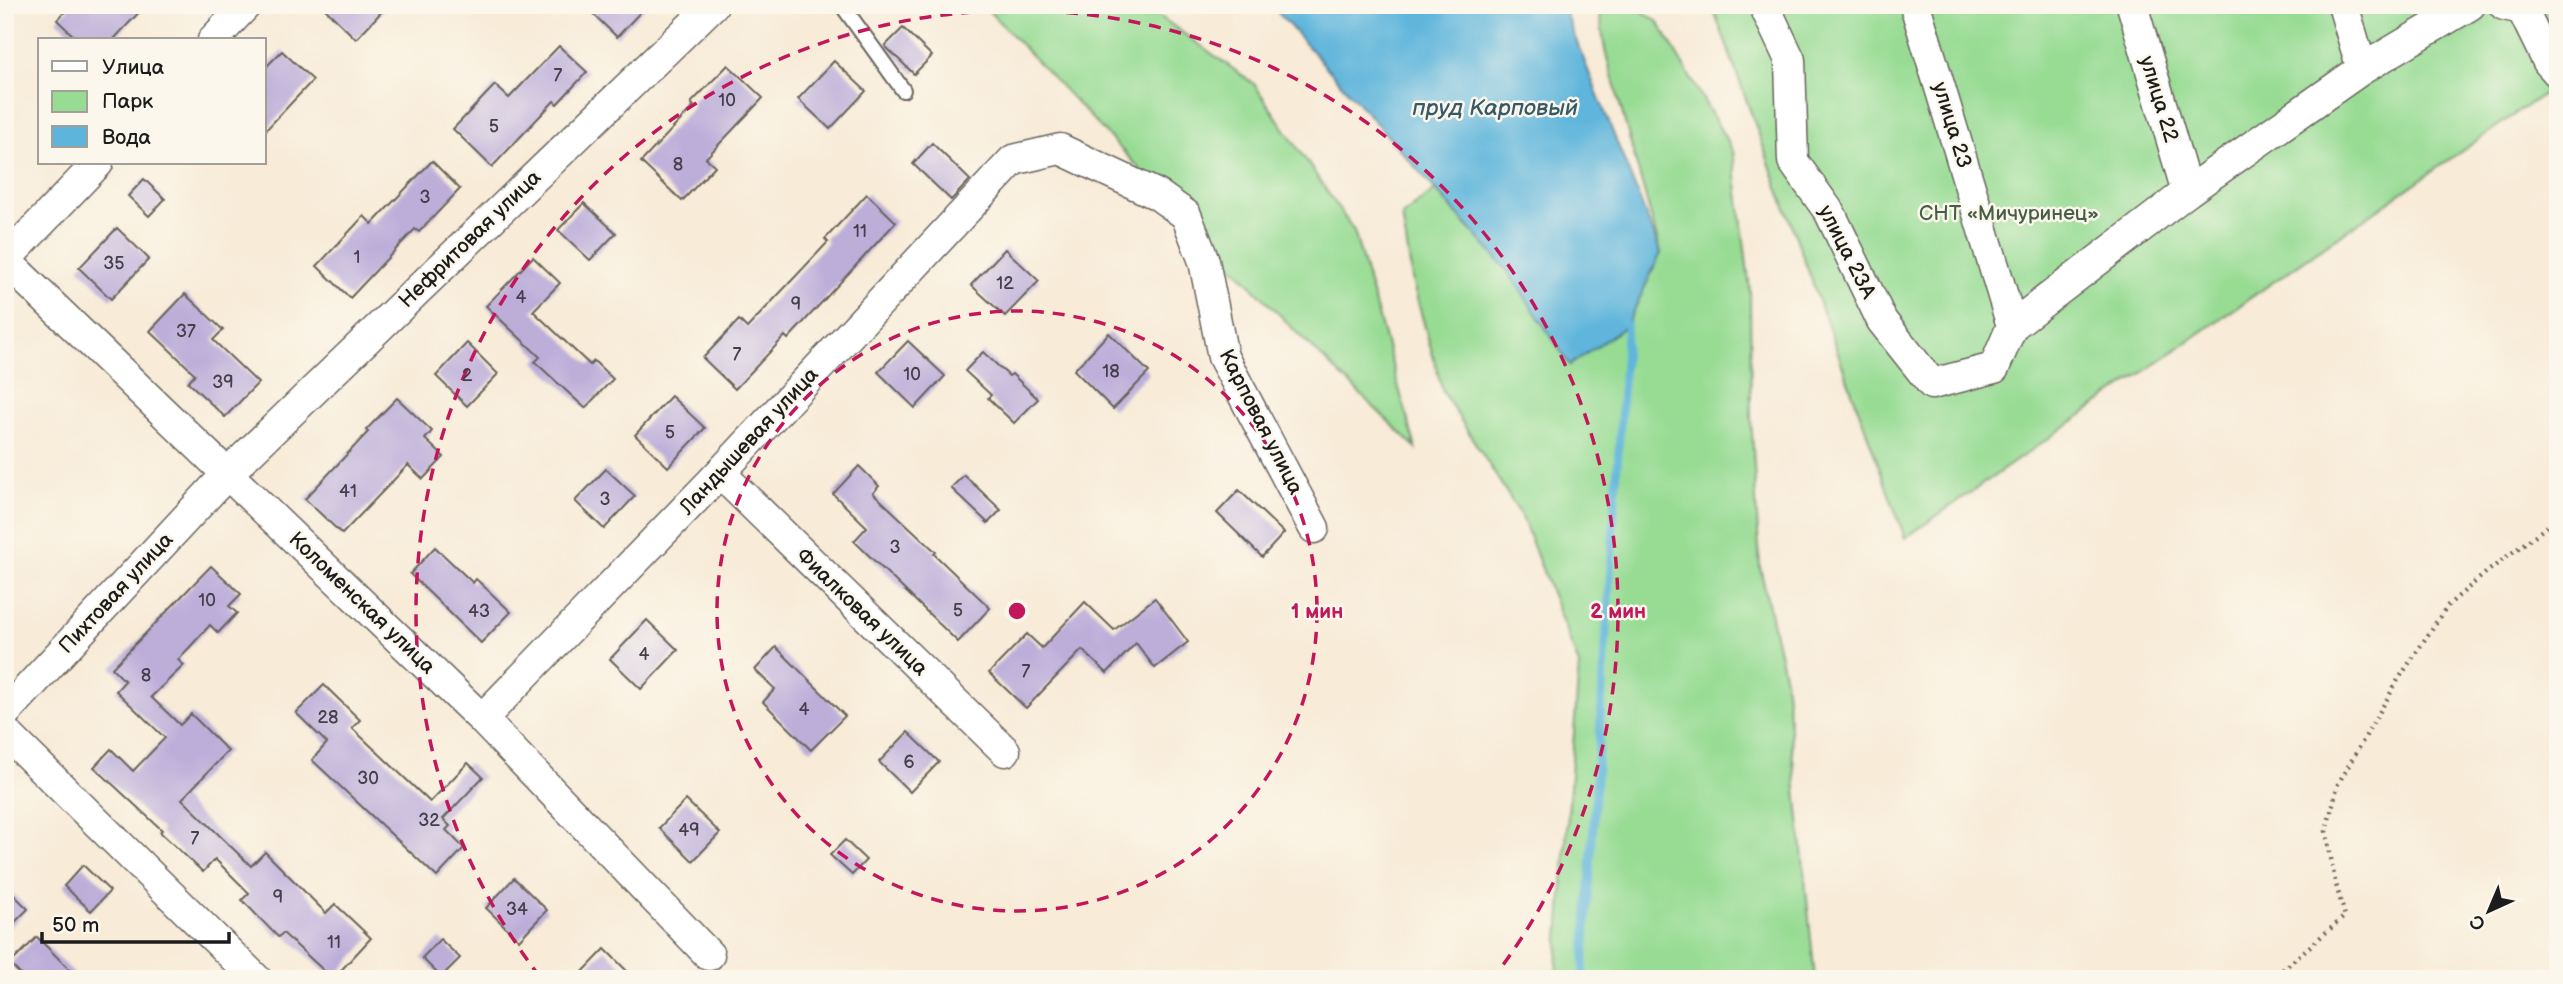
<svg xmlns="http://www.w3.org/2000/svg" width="2563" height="984" viewBox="0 0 2563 984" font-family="'Balsamiq Sans',sans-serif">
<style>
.green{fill:#98dc94;stroke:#5a7c58;stroke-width:2}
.water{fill:#5eb5db;stroke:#3d687c;stroke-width:2}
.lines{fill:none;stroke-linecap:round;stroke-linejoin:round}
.stream{stroke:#5eb5db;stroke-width:8}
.building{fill:#bcadd9}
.lane-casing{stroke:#69645d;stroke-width:18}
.street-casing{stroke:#69645d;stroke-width:33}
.path{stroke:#69645d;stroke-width:4.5;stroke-dasharray:2 5;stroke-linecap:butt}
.lane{stroke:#fff;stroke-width:14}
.street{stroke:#fff;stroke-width:30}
.ring{fill:none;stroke:#c2185b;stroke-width:3.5;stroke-dasharray:12 9}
.labels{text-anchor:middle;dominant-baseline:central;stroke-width:5;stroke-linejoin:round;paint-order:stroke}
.number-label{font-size:18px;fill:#44404b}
.street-label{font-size:21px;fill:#1c1c1c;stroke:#fbf7ec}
.park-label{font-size:21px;fill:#475f46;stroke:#fbf7ec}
.water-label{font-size:23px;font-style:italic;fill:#365968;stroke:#fbf7ec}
.centre{fill:#c2185b;stroke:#fbf7ec;stroke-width:3.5}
.ring-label{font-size:21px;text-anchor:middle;font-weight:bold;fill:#c2185b;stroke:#fbf7ec;stroke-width:5;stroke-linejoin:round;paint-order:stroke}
</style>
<rect width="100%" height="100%" fill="#fbf7ec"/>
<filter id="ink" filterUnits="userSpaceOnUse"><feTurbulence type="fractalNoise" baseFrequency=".0143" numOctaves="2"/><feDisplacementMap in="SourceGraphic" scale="14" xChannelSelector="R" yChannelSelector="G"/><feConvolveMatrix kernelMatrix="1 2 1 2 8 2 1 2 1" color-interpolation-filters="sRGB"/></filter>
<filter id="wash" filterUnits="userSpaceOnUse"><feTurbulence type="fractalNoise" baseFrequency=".00686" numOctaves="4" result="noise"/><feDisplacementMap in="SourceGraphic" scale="28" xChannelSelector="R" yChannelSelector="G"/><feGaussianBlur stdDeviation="1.57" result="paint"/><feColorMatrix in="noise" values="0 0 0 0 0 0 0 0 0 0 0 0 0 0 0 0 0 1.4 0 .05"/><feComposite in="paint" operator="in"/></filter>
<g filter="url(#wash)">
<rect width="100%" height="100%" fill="#f8ebd7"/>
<g class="green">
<polygon points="983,5 1144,5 1254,84 1354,231 1416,448 1298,334"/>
<polygon points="1598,5 1633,5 1658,22 1733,151 1750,290 1751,416 1760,567 1785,679 1815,979 1556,979 1579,665 1522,517 1443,392 1413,284 1402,216 1435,190 1507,270 1661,253 1605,50"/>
<polygon points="1712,5 2558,5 2558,84 1905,538"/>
</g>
<polygon class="water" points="1271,5 1562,5 1661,253 1627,325 1570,365 1507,270"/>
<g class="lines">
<polyline class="stream" points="1583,979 1627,325"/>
</g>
<g id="blocks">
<g class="building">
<polygon points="71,5 146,5 113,40 78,40 57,20"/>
<polygon points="321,5 388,5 356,39"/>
<polygon points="584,5 647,5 617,37"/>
<polygon points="903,28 932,56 914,74 885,46"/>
<polygon points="559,46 587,72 557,104 554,101 492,167 453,129 495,85 509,98"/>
<polygon points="282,51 313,80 264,132 264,69"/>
<polygon points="834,61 866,91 830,129 798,99"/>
<polygon points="728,65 763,98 706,158 715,166 682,201 641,162 694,106 691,103"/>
<polygon points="932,143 970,180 951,200 913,164"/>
<polygon points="432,161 460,189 419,232 415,229 350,298 317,266 364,216 372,224"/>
<polygon points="144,179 165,199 149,216 128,196"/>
<polygon points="867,194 896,222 788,339 785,336 735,389 703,358 739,320 747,328 828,242 825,239"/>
<polygon points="584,203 616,233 590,260 558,230"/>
<polygon points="117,228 149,259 111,299 79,268"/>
<polygon points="1005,249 1039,281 1005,316 971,285"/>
<polygon points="533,257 560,283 533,311 590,365 594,361 613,379 585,408 535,362 540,357 486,306"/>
<polygon points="185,294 223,330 213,340 258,383 225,417 188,382 195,374 150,331"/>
<polygon points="1109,333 1149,372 1113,409 1074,370"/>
<polygon points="908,341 945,376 915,408 878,372"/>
<polygon points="467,343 498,374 467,406 436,376"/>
<polygon points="983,352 1009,376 1012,374 1038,399 1014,423 988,398 991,395 965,371"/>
<polygon points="671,396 705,428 668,467 635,435"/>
<polygon points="397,398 432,431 425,439 444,457 423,479 408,465 342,534 305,499 368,432 366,430"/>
<polygon points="859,466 879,486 873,493 936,552 934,554 990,608 958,642 854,541 867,527 833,494"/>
<polygon points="606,469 635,496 604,529 575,501"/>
<polygon points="964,475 1001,510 988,523 951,488"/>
<polygon points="1239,490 1284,533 1262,557 1217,513"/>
<polygon points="435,547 473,583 476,579 511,612 481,643 410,574"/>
<polygon points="211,566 241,594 229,606 237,613 218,633 210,625 178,660 184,665 151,697 180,725 191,714 228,751 182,799 251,866 265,852 326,913 335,904 371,938 333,979 283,933 278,937 242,900 249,893 215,859 203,872 160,832 162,830 94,767 111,749 133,771 165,738 116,691 125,681 112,668"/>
<polygon points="1155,598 1188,642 1155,668 1136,643 1107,673 1082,650 1026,708 989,673 1027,634 1042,648 1085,602 1114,630"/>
<polygon points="647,620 678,650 641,689 610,659"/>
<polygon points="776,647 845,716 811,750 763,702 775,689 755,670"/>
<polygon points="324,685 360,720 352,728 430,802 468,763 483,777 443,819 450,826 446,830 464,848 437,877 312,760 327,743 296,713"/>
<polygon points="908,732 939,762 910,792 879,762"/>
<polygon points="686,800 720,833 693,861 659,828"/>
<polygon points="845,840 866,860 852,875 830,855"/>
<polygon points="83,865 110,891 91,911 64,886"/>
<polygon points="514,878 547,910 519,940 486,908"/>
<polygon points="5,886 28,909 5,932"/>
<polygon points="37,937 79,979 25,979 10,964"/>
<polygon points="440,939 460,958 441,977 422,958"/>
<polygon points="605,949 635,979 576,979"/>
</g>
</g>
</g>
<g filter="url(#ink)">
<use href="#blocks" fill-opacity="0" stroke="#69645d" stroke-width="2"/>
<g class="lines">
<defs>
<polyline id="lane" points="842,5 903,90"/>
<g id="street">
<polyline points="1764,5 1790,60 1793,161 1830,213 1882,321 1932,384 1994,368 2012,326 2187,192 2362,69 2470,5"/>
<polyline points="1915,5 2012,326"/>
<polyline points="2132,5 2187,192"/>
<polyline points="2343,5 2362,69"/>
<polyline points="2504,5 2522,9 2548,62 2558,73"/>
<polyline points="213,40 246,5"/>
<polyline points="5,260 482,719 709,955"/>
<polyline points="5,260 98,163"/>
<polyline points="720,473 1005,751"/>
<polyline points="5,713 228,473 713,5"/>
<polyline points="482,719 720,473 1013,160 1060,149 1158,195 1186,215 1204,261 1223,357 1314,528"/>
<polyline points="5,732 256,979"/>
</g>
</defs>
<use href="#lane" class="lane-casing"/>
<use href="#street" class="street-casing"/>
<polyline class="path" points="2272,979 2345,916 2335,881 2326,831 2338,784 2398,680 2447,606 2488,571 2558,518"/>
<use href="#lane" class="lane"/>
<use href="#street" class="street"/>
</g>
</g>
<g class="ring">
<circle cx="1017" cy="611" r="300"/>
<path d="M540 977A601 601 0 1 1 1494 977"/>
</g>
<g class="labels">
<g class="number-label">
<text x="558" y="75">7</text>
<text x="727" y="100">10</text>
<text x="494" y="126">5</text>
<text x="678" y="164">8</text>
<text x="425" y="197">3</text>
<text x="860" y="231">11</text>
<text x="357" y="257">1</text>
<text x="114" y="263">35</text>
<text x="1005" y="283">12</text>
<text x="521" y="297">4</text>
<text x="796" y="304">9</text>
<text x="186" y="331">37</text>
<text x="737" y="354">7</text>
<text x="1111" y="371">18</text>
<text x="912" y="374">10</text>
<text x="467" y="375">2</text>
<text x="223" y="382">39</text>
<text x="670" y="432">5</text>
<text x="348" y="491">41</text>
<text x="605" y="499">3</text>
<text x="895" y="547">3</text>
<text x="207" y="600">10</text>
<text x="958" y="610">5</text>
<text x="479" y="611">43</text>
<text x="644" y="654">4</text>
<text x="1026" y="671">7</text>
<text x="146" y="675">8</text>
<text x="804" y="709">4</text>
<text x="328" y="717">28</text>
<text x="909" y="762">6</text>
<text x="368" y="778">30</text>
<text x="429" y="820">32</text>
<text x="689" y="830">49</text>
<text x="195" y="838">7</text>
<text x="278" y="897">9</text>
<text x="517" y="909">34</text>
<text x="334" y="942">11</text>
</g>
<g class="street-label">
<text transform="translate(2159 99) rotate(73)">улица 22</text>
<text transform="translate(1952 125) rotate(73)">улица 23</text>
<text transform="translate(470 239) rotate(-44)">Нефритовая улица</text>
<text transform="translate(1847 252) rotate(63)">улица 23А</text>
<text transform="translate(1261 422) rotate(63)">Карповая улица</text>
<text transform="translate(749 441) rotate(-47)">Ландышевая улица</text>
<text transform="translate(116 593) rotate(-47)">Пихтовая улица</text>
<text transform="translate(362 603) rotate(44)">Коломенская улица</text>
<text transform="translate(862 612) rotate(44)">Фиалковая улица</text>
</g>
<g class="park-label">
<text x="2009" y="213">СНТ «Мичуринец»</text>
</g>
<g class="water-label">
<text x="1495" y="108">пруд Карповый</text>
</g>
</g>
<circle cx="1017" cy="611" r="10" class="centre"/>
<g class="ring-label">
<text x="1317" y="618">1 мин</text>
<text x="1618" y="618">2 мин</text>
</g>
<rect width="2563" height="984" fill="none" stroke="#fbf7ec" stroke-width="28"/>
<rect x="38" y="38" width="228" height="126" fill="#fbf7ec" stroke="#a29f99" stroke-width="2"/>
<rect x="52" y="61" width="35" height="10" fill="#ffffff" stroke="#a29f99" stroke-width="2"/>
<text x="102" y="74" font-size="21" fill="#1c1c1c">Улица</text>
<rect x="52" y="91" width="35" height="21" fill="#98dc94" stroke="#a29f99" stroke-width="2"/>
<text x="102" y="108" font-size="21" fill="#1c1c1c">Парк</text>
<rect x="52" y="126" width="35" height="21" fill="#5eb5db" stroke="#a29f99" stroke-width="2"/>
<text x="102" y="144" font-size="21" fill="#1c1c1c">Вода</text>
<g transform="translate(2489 911) rotate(224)" stroke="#fbf7ec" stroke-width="5" paint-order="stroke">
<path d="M0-5L12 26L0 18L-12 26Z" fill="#1c1c1c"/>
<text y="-10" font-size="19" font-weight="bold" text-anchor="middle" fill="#1c1c1c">С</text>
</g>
<path d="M42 932v10h187v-10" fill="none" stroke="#1c1c1c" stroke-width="3.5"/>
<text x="52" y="932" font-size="21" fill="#1c1c1c" stroke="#fbf7ec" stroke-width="5" paint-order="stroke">50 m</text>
</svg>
